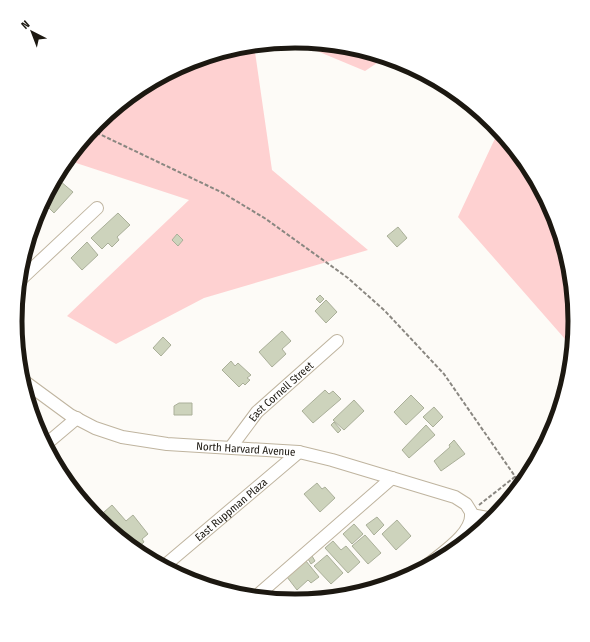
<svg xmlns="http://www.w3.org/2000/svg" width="590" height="642" viewBox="0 0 590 642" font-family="'Fira Sans Condensed',sans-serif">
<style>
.green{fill:#fed1d1}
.building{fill:#cdd3bc;stroke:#aaaf99}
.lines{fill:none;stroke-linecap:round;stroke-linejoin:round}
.minor-casing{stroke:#bfb49f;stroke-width:14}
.path{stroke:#8a8781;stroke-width:2;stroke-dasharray:4 2;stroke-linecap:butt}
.minor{stroke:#fff;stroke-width:12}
.labels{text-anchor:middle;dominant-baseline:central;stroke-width:4;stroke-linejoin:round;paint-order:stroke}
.street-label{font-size:11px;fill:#1c1811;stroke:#fff}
.rim{fill:none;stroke:#1c1811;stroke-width:5}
</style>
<rect width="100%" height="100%" fill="#fdfbf7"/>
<g class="green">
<polygon points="293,41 350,46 386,57 365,71"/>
<path d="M254 45 272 170 368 250 204 298 116 344 67 316 189 200 67 160C77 148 86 133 98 122 140 83 196 51 254 45Z"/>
<path d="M499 130C508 142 519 153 528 165 563 218 579 284 572 347L458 217Z"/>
</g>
<g class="building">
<polygon points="60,181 73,192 54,213 43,202 50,188 53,190"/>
<polygon points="118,213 130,225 117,237 119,240 112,247 108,243 102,249 91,238"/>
<polygon points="398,227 407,238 397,247 387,236"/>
<polygon points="177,234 183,240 178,246 172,240"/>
<polygon points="87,242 98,255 82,270 71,258"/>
<polygon points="320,295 324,299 320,303 316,299"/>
<polygon points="326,300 337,312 326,323 315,311"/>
<polygon points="15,316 22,323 16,328 15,321"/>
<polygon points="282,331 291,341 282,349 286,354 272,367 259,352"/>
<polygon points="163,337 171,345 161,356 153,348"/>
<polygon points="231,361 235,366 238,363 251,375 247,378 250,380 245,385 243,383 239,387 222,370"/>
<polygon points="325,390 329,394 333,391 341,399 313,423 302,411"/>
<polygon points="411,395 424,408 406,425 394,412"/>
<polygon points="354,400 364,411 344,430 333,420"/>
<polygon points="179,403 192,403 192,415 174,415 174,406"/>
<polygon points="434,407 443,417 433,427 423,417"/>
<polygon points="334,422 341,430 338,433 331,425"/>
<polygon points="426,425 435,435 409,458 402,450"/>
<polygon points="454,440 465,454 441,471 434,461 450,447 449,445"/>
<polygon points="317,483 322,489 325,487 335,498 320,512 304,494"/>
<polygon points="112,505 126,521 133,515 148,534 142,539 144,542 135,550 102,523 107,518 103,513"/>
<polygon points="377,517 384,525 374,535 366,525"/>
<polygon points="397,520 411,536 396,550 382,534"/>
<polygon points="354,524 363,534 352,544 343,534"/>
<polygon points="365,535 381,553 368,564 352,546"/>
<polygon points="333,541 341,550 346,546 360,562 348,573 325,548"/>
<polygon points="327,555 343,573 331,584 314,566"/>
<polygon points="312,556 315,561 311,564 308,559"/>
<polygon points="306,561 319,577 311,583 308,580 297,590 287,577"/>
</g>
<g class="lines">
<defs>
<g id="minor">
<polyline points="19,281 97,208"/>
<path id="s1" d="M21 379 70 415 95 428 122 437 167 444 299 452 332 460 455 497 466 504 471 512C474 534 440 554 424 568"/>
<polyline points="45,445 77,418"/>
<path id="s2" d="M231 447 257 412 337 341"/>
<polyline points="471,515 493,519"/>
<path id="s3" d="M163 567 299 452"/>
<polyline points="260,593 392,478"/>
</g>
</defs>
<use href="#minor" class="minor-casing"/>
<g class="path">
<polyline points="91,130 223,193 266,219 348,278 385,311 444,374 521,485"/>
<polyline points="479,505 516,476"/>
</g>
<use href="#minor" class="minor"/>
</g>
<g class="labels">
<g class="street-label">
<text stroke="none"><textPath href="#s2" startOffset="75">East Cornell Street</textPath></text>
<text stroke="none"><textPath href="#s1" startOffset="242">North Harvard Avenue</textPath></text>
<text stroke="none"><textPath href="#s3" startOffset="89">East Ruppman Plaza</textPath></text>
</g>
</g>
<path d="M0 0H590V642H0ZM22 321a273 273 0 1 1 546 0a273 273 0 1 1-546 0Z" fill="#fff" fill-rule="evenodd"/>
<path class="rim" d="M22 321a273 273 0 1 1 546 0a273 273 0 1 1-546 0Z"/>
<g transform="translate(32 32) rotate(318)" stroke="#ffffff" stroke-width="3" paint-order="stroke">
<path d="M0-3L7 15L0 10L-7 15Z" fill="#1c1811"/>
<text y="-6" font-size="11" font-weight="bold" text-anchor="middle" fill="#1c1811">N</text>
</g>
</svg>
